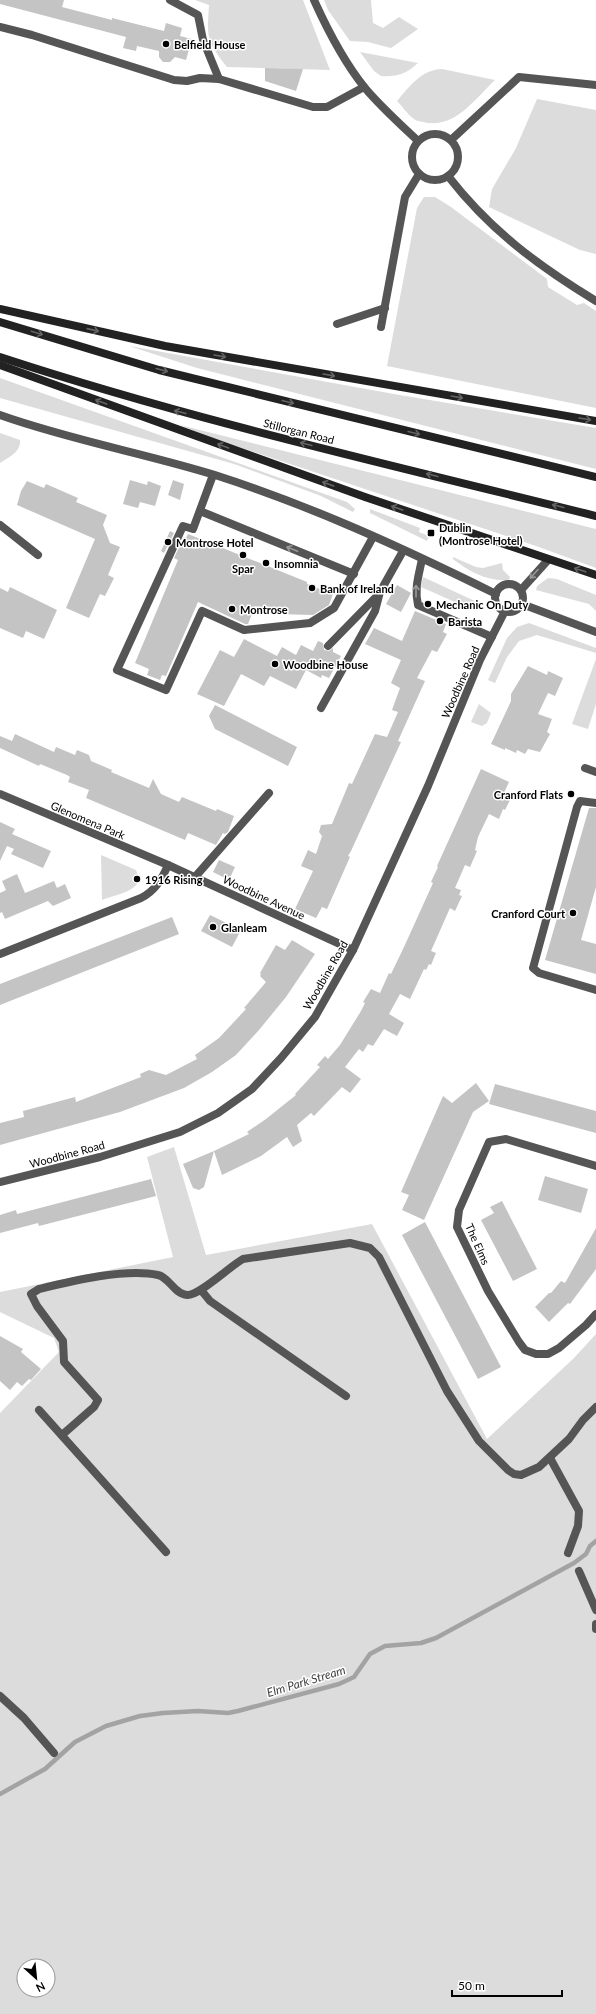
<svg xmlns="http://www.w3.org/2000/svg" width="596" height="2014" viewBox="0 0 596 2014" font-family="Lato,sans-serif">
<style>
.green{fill:#dcdcdc;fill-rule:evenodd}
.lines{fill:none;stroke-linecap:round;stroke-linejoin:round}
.stream{stroke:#a3a3a3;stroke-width:4.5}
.building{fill:#c4c4c4}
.service{stroke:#555;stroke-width:8}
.minor{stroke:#555;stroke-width:8}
.secondary{stroke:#222;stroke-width:8}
.oneway{stroke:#646464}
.oneway2{stroke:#999}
.poi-dot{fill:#000;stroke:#fff;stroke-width:1.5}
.labels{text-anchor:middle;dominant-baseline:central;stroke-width:3;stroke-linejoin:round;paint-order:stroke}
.poi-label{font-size:11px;font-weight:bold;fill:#000;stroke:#fff;text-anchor:start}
.street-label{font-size:11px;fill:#000;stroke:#fff}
.water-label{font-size:12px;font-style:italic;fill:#444;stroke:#fff}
</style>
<rect width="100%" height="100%" fill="#fff"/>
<g class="green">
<path d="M195 0H303L330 70 227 67C206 40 207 38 209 5Z"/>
<polygon points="324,0 371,0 373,23 383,28 399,17 418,29 391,48 368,42 350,41 328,10"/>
<path d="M360 52 418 63C406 74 397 77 381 76L374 71Z"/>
<path d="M442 69 495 80C475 99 454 130 423 122 420 121 416 121 414 119 408 115 402 106 397 101 410 86 421 70 442 69Z"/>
<polygon points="537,99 596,110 596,254 580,250 489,207 492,189 516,148"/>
<polygon points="424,197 435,197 451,207 547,279 548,287 577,305 584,303 596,311 596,408 387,366 417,208"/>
<polygon points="129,346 394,394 596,428 596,469 197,368"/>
<polygon points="0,378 347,502 355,509 353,512 321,496 234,464 0,398"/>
<polygon points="180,425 596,529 596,568 536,546 212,438"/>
<path d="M0 433 20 440C21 452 9 457 0 463Z"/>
<polygon points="370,509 420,528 419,532 429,536 427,541 370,513"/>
<path d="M453 557 476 567 483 568 502 563 503 570 510 577 509 580C489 582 469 572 453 559Z"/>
<polygon points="423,577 477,602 476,604 480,605 478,609 475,611 421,587"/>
<polygon points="548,578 557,579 596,595 596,611 589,604 536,590 537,586"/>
<polygon points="529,623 596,648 596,653 537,635 519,641 507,657 495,683 488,680 507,638 517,627"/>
<polygon points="596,659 596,704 588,729 572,724"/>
<polygon points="479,704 491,713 487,723 482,726 471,722"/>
<path d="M101 855 136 870 140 880C133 893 114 895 102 900Z"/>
<path d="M174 1147 206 1255 372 1224 487 1439 573 1359 596 1334V2014H0V1413L59 1352 54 1338 0 1312V1292L173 1257 147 1157ZM24 1966H48V1990H24Z"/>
</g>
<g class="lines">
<polyline class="stream" points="0,1794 45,1769 75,1742 106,1726 140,1716 163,1713 198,1711 228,1713 238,1711 339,1684 354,1677 370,1654 385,1646 421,1643 436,1638 574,1563 586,1554 590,1546 596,1541"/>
</g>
<g class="building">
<polygon points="0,0 64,0 62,7 112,20 112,18 164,31 166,23 182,28 180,36 192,39 186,60 175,57 170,62 163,62 159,57 159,51 137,46 136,51 123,48 126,37 0,4"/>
<polygon points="265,68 303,69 296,91 265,81"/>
<polygon points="130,480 147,485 148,481 161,486 155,506 140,502 138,508 123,504"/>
<polygon points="173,480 184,484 180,500 168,495"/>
<polygon points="27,481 44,488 46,484 78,498 76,502 107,515 103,525 110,543 120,547 108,575 114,578 105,596 100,594 89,618 66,608 95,539 17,505 21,491"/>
<polygon points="170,531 174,533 164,553 161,551"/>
<polygon points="188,534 307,582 307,584 333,594 329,605 313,615 276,614 255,606 248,624 245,624 198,602 166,676 162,675 160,680 147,675 149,669 135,663 178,560 174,558 184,537 186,538"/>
<polygon points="397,585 411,593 401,612 386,604"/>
<polygon points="10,587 57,610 44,639 26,631 23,638 0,628 0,588 8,592"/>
<polygon points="415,611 446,624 443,632 447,634 437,652 432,650 417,678 425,681 398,741 401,742 351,851 348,856 350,857 327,909 322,907 316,918 295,909 313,871 301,866 308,850 316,854 322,836 319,832 321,825 332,824 349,783 352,784 375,734 387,737 398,712 392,710 400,688 391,683 401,660 365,644 374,628 402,641"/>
<polygon points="244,639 277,656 282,647 296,655 301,645 313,651 318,641 323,643 324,650 329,651 333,648 333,652 341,656 329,678 322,675 321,678 306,670 296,689 270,676 264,686 241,674 224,706 197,694 220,650 234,657"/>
<polygon points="528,666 547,675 548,671 563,678 555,696 548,693 538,714 552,719 547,732 550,734 540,752 528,749 525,754 517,750 516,753 505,748 505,750 491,744 511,701 511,694"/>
<polygon points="215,705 297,747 288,766 215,729 209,716"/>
<polygon points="15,734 54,752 56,747 75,755 77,750 89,755 91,761 112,770 111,772 149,788 153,779 161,794 179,802 182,797 216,811 217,809 234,816 228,832 225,834 223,833 216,845 188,833 185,840 86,798 89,790 68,782 70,777 67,775 40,764 39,766 0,748 0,736 12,741"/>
<polygon points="481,769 509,782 502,797 510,800 505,810 503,809 499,819 489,814 478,837 475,850 477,851 470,867 465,865 455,888 461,890 459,895 462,896 455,911 450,908 431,951 436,953 431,965 429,964 426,970 424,969 410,999 400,994 389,1014 404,1023 397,1036 384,1029 373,1046 368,1044 363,1052 359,1049 345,1067 361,1079 350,1093 342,1087 314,1116 311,1113 297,1125 302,1141 293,1147 287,1137 261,1156 222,1175 214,1151 249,1134 247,1132 266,1119 296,1095 295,1094 320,1067 317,1065 325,1056 328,1059 340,1045 361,1011 365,1003 363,1002 371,989 380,993 389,973 391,974 404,947 433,883 431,882 438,867 437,866"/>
<polygon points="589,808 596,808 596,887 581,940 596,944 596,974 545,960"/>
<polygon points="0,822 15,829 12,834 51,851 43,868 11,854 14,849 7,846 0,861"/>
<polygon points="219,860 235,867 229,880 213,872"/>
<polygon points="17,874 25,893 54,881 57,888 65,884 71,898 53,906 48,901 5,919 2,912 0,913 0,893 6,890 2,881"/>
<polygon points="210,915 241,930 232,947 201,931"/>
<polygon points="172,917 179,934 0,1005 0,984"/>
<polygon points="292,940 315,954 286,997 259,1030 236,1055 212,1072 184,1088 120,1112 0,1145 0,1123 24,1117 23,1111 75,1097 76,1102 141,1077 140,1074 149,1070 166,1075 197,1059 195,1055 219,1038 246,1009 244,1008 266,982 260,976 261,974 260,973 276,945 285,950"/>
<polygon points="476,1083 489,1101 473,1112 424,1220 402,1210 409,1195 401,1192 443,1096 452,1103"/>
<polygon points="495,1084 596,1111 596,1133 489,1104"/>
<polygon points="214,1151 204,1187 199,1190 193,1188 183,1164"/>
<polygon points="545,1176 588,1189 581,1213 538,1200"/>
<polygon points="151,1179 156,1196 39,1226 38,1223 0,1233 0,1215 16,1210 17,1214"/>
<polygon points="502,1201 537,1269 513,1281 481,1220 494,1213 490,1207"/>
<polygon points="425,1222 501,1367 478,1379 402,1235"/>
<polygon points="596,1228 596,1269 570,1304 568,1303 549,1322 535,1307 549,1293 551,1293 561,1281 565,1283"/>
<polygon points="0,1336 23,1349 21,1352 41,1369 31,1380 29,1379 22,1386 17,1382 10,1390 0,1381"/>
</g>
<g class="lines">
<g class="service">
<polyline points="170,0 198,15 203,40 219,79"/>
<polyline points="0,27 32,35 174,80 187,81 200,78 219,79 313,107 327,107 364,87"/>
<polyline points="451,140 519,77 596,85"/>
<polyline points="337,324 385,308"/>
<polyline points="381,327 405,197 419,174"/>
<polyline points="213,475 193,529 183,526 117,670 166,690 202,611 244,630 310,623 334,608 373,537"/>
<polyline points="200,511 354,574"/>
<path d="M422 559C419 575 414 588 418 605L492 637"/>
<polyline points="328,646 378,595"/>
<polyline points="321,708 375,611 380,592 403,551"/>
<polyline points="585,768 596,772"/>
<polyline points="596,803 580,801 577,807 533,968 539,973 596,990"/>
<polyline points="195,877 269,793"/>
<polyline points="201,1290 210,1301 346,1396"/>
<polyline points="39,1410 166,1552"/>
<path d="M62 1435 94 1407 98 1400 64 1362 63 1341 37 1306 31 1294 39 1289C72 1281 125 1268 158 1275 169 1277 174 1294 187 1295 199 1296 230 1266 243 1259L350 1243 370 1248 379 1257 447 1391 479 1441 508 1470 514 1474 521 1475 539 1467 569 1439 583 1420 596 1407"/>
<polyline points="550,1458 579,1511 578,1526 568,1553"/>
<polyline points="579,1571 596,1610"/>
<polyline points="596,1624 596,1629"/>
<polyline points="0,1696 24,1718 54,1753"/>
</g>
<g class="minor">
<path d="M314 0C328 31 344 62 365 88 381 107 400 124 418 141"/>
<circle cx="435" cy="157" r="23"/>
<path d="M448 176C490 230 537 265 596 301"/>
<path d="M0 415C70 440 144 453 215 475 312 506 405 549 496 594"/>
<polyline points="0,525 38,555"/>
<circle cx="509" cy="598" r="14"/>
<polyline points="521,590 548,560"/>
<polyline points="522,604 596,632"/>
<polyline points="0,794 168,865 353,950"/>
<path d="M0 954 141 898C155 891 162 879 168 865"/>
<polyline points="596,1166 506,1139 489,1142 459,1210 457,1227 488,1291 519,1342 525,1350 536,1354 548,1354 559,1348 586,1325 596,1314"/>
<polyline points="0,1182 100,1157 180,1132 218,1113 252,1089 281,1058 315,1017 353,950 428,786 480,660 505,611"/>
</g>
<g class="secondary">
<polyline points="0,309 165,346 596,421"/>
<polyline points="0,322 159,370 596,477"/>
<path d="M0 357C195 421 396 466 596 516"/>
<polyline points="0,365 365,497 596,575"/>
</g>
</g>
<defs><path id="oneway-shaft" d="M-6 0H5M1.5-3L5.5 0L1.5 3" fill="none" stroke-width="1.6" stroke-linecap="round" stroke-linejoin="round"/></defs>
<g class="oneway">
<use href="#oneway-shaft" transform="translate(93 330) rotate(13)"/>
<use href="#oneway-shaft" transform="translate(37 333) rotate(17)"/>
<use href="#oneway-shaft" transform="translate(220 356) rotate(10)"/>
<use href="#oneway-shaft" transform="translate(162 370) rotate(15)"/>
<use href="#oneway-shaft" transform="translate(329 375) rotate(10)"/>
<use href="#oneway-shaft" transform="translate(457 397) rotate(10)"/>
<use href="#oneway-shaft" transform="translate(101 402) rotate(-160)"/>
<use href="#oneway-shaft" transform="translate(288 402) rotate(14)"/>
<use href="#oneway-shaft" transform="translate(180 412) rotate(-166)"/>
<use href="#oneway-shaft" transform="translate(585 419) rotate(9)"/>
<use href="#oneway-shaft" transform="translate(414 433) rotate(14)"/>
<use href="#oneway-shaft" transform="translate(306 444) rotate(-166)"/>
<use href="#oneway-shaft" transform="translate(223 446) rotate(-160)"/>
<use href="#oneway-shaft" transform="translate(432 475) rotate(-166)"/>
<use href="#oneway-shaft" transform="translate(328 484) rotate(-160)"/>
<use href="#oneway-shaft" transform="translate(558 506) rotate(-166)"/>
<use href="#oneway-shaft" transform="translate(397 508) rotate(-161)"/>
<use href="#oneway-shaft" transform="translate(580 570) rotate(-162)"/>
</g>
<g class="oneway2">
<use href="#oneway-shaft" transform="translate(292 549) rotate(-158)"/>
<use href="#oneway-shaft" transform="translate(534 574) rotate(132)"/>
<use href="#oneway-shaft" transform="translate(416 591) rotate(-90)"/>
</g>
<g class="poi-dot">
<circle cx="166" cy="44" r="4"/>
<rect x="427" y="529" width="8" height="8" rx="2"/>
<circle cx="168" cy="542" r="4"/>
<circle cx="243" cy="555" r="4"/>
<circle cx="266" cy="563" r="4"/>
<circle cx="312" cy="588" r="4"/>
<circle cx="428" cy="604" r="4"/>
<circle cx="232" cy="609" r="4"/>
<circle cx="440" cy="621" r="4"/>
<circle cx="275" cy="664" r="4"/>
<circle cx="571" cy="794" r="4"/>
<circle cx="137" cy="879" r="4"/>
<circle cx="573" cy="913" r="4"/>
<circle cx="213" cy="927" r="4"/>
</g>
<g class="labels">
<g class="poi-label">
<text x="174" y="44">Belfield House</text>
<text x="439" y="527">Dublin<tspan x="439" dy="13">(Montrose Hotel)</tspan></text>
<text x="176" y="542">Montrose Hotel</text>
<text x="274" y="563">Insomnia</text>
<text x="243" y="568" text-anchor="middle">Spar</text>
<text x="320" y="588">Bank of Ireland</text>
<text x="436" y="604">Mechanic On Duty</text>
<text x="240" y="609">Montrose</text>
<text x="448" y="621">Barista</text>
<text x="283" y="664">Woodbine House</text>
<text x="563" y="794" text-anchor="end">Cranford Flats</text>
<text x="145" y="879">1916 Rising</text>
<text x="565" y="913" text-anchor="end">Cranford Court</text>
<text x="221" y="927">Glanleam</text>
</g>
<g class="street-label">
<text transform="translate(299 431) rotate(14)">Stillorgan Road</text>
<text transform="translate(460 682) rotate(-66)">Woodbine Road</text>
<text transform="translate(88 820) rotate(23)">Glenomena Park</text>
<text transform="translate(264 897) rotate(25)">Woodbine Avenue</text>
<text transform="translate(325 975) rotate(-60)">Woodbine Road</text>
<text transform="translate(67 1154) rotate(-15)">Woodbine Road</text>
<text transform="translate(478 1244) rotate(66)">The Elms</text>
</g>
<g class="water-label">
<text transform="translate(306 1681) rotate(-17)">Elm Park Stream</text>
</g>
</g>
<g transform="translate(36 1978) rotate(153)"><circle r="19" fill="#ffffff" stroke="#999999"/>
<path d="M0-3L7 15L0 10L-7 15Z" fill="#000000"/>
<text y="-6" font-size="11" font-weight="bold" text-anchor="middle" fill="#000000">N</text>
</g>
<path d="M452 1990v6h110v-6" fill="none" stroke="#000000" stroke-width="2"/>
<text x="458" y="1990" font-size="12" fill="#000000" stroke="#ffffff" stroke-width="3" paint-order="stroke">50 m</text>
</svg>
